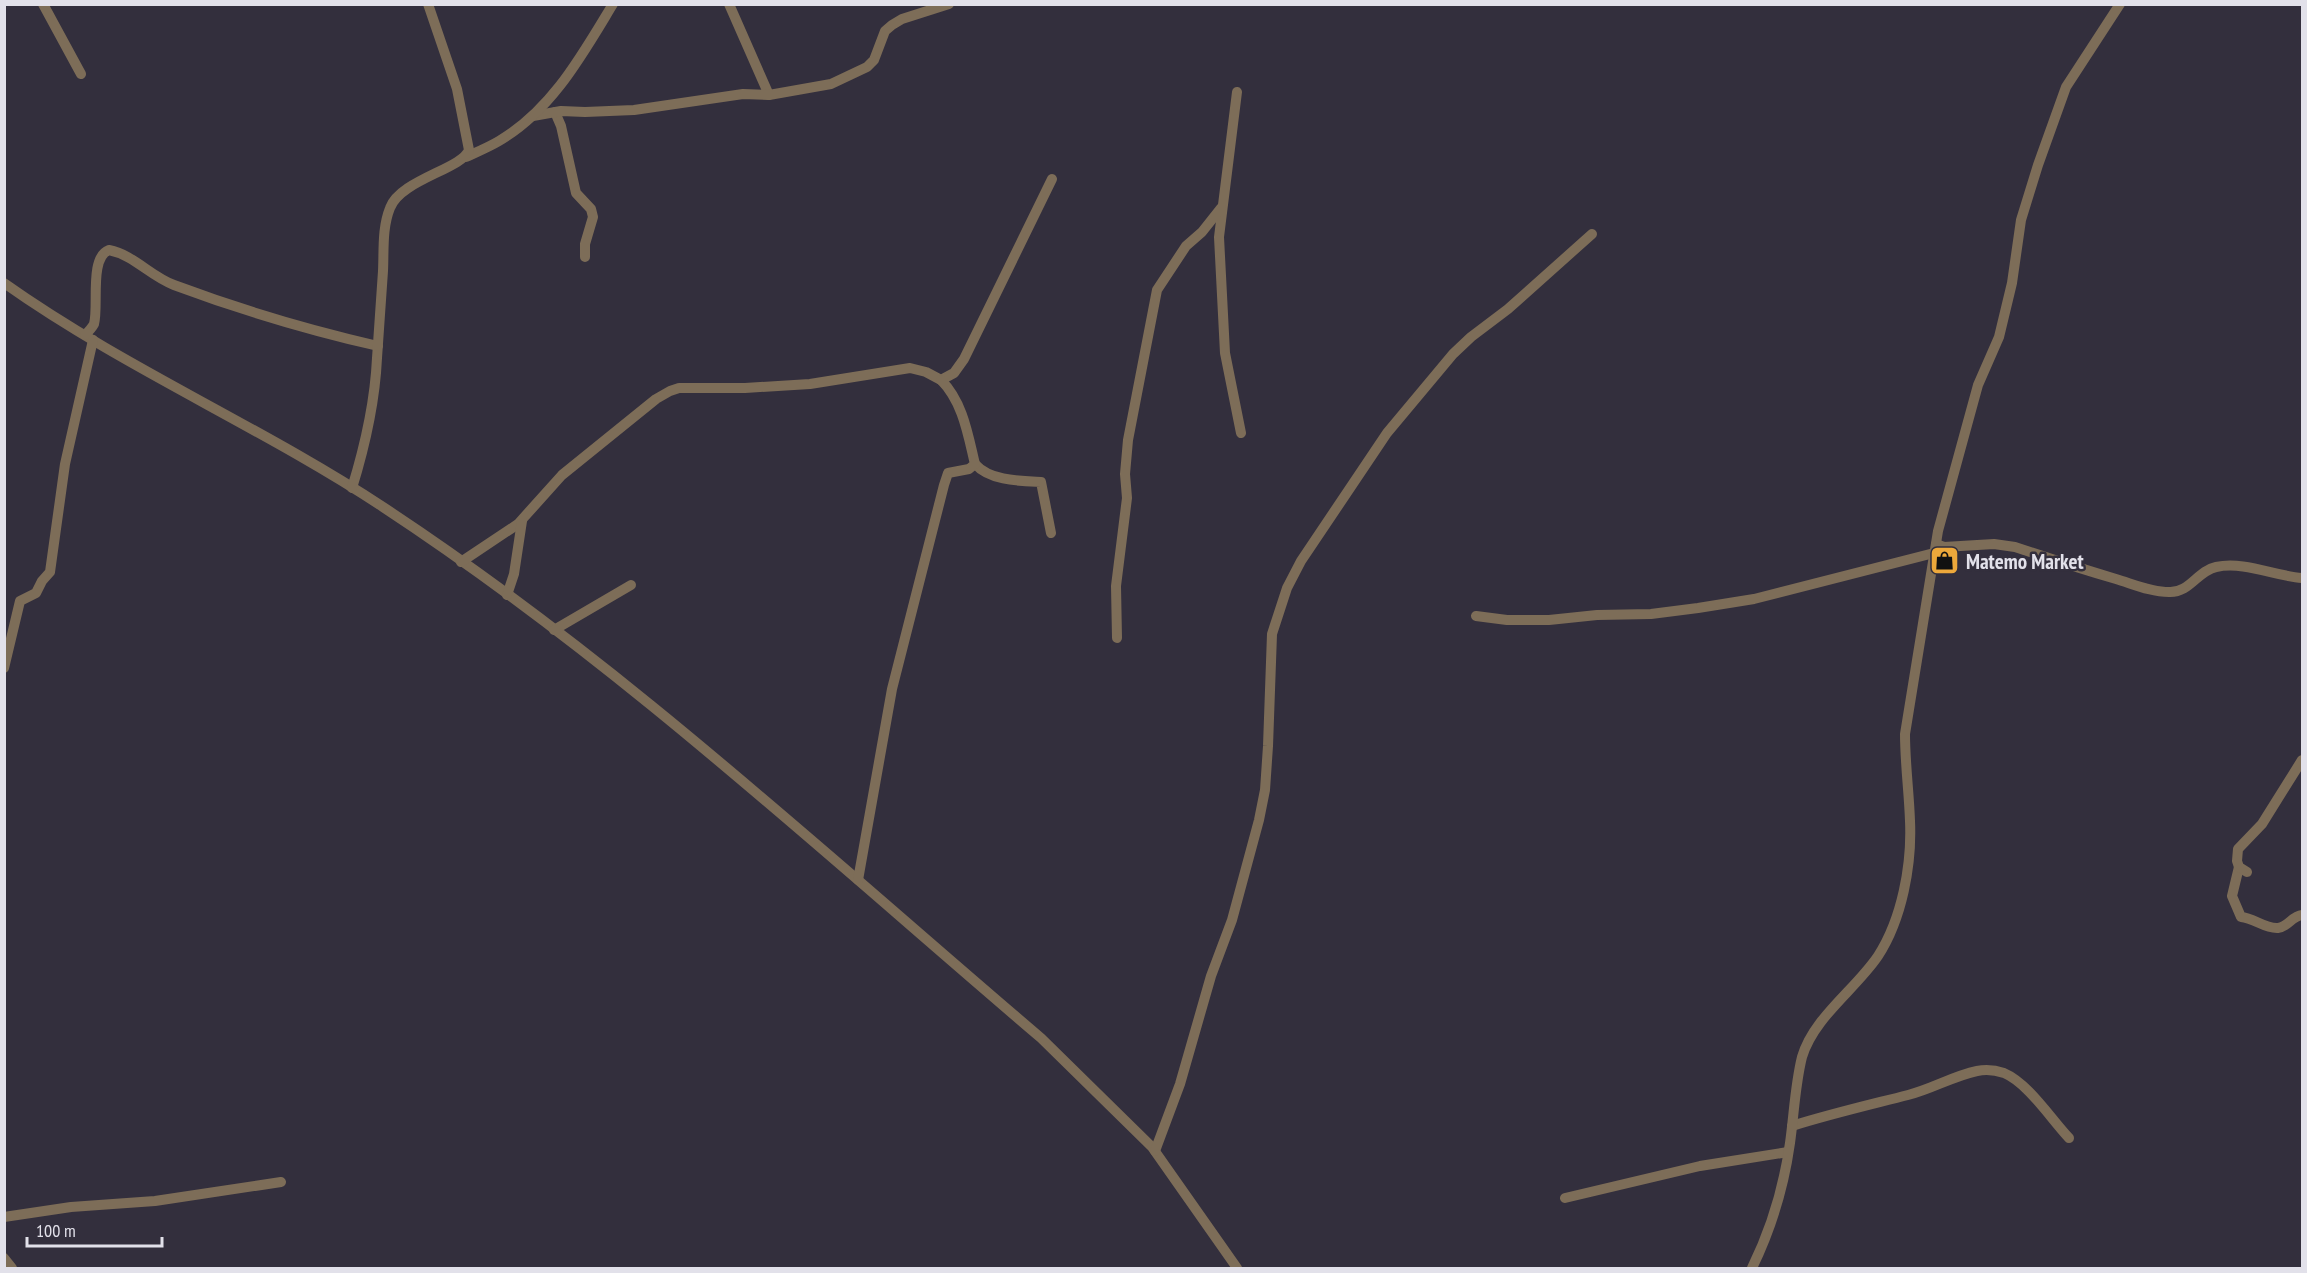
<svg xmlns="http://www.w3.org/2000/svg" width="2307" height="1273" viewBox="0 0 2307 1273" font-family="'PT Sans Narrow',sans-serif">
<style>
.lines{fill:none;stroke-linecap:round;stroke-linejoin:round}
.minor{stroke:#7d6d58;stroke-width:10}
.labels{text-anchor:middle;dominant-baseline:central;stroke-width:5;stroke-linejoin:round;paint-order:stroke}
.poi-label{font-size:21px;font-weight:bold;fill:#e2e1ea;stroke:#332f3d;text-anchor:start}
</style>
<rect width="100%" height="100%" fill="#332f3d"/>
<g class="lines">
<g class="minor">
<polyline points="43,4 81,74"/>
<polyline points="729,4 769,95"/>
<polyline points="1237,92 1219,237 1225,353 1241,433"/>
<polyline points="555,112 561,126 576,193 591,209 593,217 585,244 585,257"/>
<polyline points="533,116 561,111 585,112 634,110 743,94 769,95 831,84 867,67 874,60 885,31 892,25 902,19 949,4"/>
<path d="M466 157C477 152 489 147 499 141 552 110 582 55 613 4"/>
<path d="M4 283C124 368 260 426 383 507 619 662 826 855 1041 1038L1152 1147 1237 1268"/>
<path d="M85 335C88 332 92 328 94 324 99 307 89 257 109 250 134 255 150 276 174 285 241 310 308 330 378 346"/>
<path d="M975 464C990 481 1020 481 1041 482L1051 533"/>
<path d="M352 488C365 446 375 402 377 358 379 329 381 300 383 271 384 250 382 228 390 208 400 180 462 169 469 150L457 89 428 4"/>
<path d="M1936 544 1944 547 1994 544 2015 547C2048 558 2082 569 2116 579 2133 584 2151 592 2169 592 2190 593 2197 571 2216 567 2244 561 2275 576 2302 578"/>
<polyline points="461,562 518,524 562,475 656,399 670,391 679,388 745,388 810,384 910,368 926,372 941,380 954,373 964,359 1052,179"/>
<polyline points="507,595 514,574 522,521"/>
<polyline points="1476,616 1507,620 1549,620 1597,615 1651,614 1698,608 1754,599 1934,553"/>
<polyline points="554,630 631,585"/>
<polyline points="1117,638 1116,586 1127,498 1125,474 1128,440 1157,290 1186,246 1202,232 1221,208"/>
<polyline points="4,668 20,601 36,593 42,581 50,572 65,464 93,340"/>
<path d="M2239 867 2232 896 2241 917C2254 918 2265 929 2278 928 2288 927 2292 916 2302 915"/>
<polyline points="2247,872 2239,867 2237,861 2238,849 2262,824 2302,760"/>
<path d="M858 880 892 689 944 485 948 473 969 469 975 464C968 435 963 402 941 380"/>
<path d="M1792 1126C1830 1114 1869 1105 1908 1095 1932 1089 1953 1076 1977 1071 1987 1069 1995 1070 2004 1073 2028 1083 2051 1119 2069 1138"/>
<polyline points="1155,1151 1180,1084 1211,976 1232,920 1259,820 1265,790 1268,746 1272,634 1287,588 1301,561 1387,433 1453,354 1471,337 1508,309 1592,234"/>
<polyline points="1565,1198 1700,1166 1788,1152"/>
<polyline points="4,1217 71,1207 155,1201 281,1182"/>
<polyline points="4,1258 12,1268"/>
<path d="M1752 1268C1771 1229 1784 1186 1790 1143 1794 1115 1795 1085 1802 1057 1814 1017 1855 990 1878 956 1902 919 1912 865 1910 821 1909 792 1905 763 1905 734L1938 531 1978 385 1999 337 2012 283 2021 220 2038 165 2066 87 2120 4"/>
</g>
</g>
<defs>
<symbol id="shop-square" viewBox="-11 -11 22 22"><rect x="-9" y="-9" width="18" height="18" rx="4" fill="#eda83b" stroke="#332f3d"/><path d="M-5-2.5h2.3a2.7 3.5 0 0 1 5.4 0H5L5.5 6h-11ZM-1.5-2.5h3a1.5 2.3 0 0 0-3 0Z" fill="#111"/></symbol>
</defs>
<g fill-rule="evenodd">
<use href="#shop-square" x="1928" y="544" width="33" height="33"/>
</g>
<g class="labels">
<g class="poi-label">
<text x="1966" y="561">Matemo Market</text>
</g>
</g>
<rect width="2307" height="1273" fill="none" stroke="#e2e1ea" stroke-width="12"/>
<path d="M27 1237v9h135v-9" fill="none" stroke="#e2e1ea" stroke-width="3"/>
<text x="36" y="1237" font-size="18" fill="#e2e1ea" stroke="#332f3d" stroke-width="4.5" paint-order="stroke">100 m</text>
</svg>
